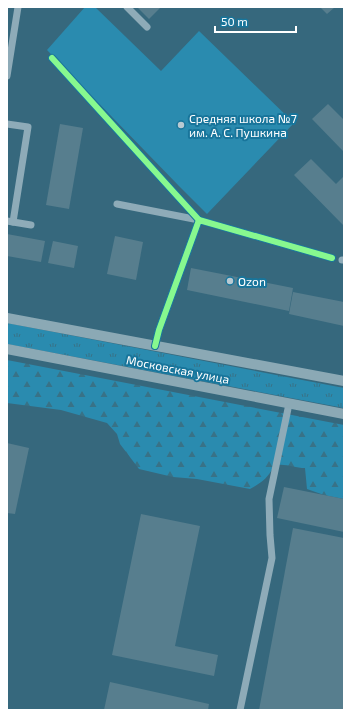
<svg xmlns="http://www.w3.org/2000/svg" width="351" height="717" viewBox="0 0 351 717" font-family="'Exo 2',sans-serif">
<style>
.grass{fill:url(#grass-tufts)}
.forest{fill:url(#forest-firs)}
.pitch{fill:#2a8baf}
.building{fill:#577e8e}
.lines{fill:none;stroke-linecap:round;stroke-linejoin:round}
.minor{stroke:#8eabb8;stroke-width:7}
.major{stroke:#8ba9b5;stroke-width:10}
.cycleway-casing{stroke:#18759b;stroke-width:8}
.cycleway{stroke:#87f88f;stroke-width:6}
.poi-dot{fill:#b9cad2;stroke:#18759b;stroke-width:1.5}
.labels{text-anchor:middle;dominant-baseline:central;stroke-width:4;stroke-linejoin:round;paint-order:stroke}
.poi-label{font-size:12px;fill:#fff;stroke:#18759b;text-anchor:start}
.street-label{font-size:12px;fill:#fff;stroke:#18759b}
</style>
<defs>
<pattern id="grass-tufts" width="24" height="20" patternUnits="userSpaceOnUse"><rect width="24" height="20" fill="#2a8baf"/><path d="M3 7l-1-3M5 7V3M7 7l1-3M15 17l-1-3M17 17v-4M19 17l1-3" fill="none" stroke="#387287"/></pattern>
<pattern id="forest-firs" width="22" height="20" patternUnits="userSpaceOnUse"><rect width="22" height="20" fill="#2a8baf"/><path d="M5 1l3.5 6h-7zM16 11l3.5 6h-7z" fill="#387287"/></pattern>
</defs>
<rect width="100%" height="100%" fill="#36687d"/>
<polygon class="grass" points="7,323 344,388 344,408 7,344"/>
<path class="forest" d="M7 360 344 425V499L324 495 307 489 305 468C294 468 283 462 274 466 268 478 261 483 250 489L197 479 173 477 139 469 120 444 117 434 107 423 61 410 7 403Z"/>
<polygon class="pitch" points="85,7 95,7 161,71 199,31 294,123 207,214 178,185 47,50"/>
<g class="building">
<polygon points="137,7 161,7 149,19"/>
<polygon points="320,7 335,7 327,14"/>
<polygon points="328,104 344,120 344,152 312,119"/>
<polygon points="60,124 83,128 69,209 46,205"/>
<polygon points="311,159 336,184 344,176 344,226 294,175"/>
<polygon points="7,234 45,241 41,262 7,256"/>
<polygon points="115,236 143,242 136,280 107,274"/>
<polygon points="53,241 78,246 74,268 48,263"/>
<polygon points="191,268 293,288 289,311 187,290"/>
<polygon points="293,292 344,302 344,326 289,314"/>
<polygon points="7,443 29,448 15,514 7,513"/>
<polygon points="284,487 344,499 344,532 277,518"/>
<polygon points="141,514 200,526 175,646 218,655 214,676 112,655"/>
<polygon points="293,528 344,538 344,710 259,710"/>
<polygon points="110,682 209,704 208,710 104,710"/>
</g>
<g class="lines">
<g class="minor">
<polyline points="127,7 147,27"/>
<polyline points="52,58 199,220"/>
<polyline points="7,76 18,7"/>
<polyline points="7,124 28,127 13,222"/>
<polyline points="117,204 199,220"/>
<polyline points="7,221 31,225"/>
<polyline points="342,260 344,260"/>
<polyline points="155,346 159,330 199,220 332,258"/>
<polyline points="240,710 272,558 270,535 269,499 289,404"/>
</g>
<g class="major">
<polyline points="7,318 344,381"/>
<polyline points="7,349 344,414"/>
</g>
<defs>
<g id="cycleway">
<polyline points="52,58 199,220"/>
<polyline points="155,346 159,330 199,220 332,258"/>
</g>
</defs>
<use href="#cycleway" class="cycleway-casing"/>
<use href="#cycleway" class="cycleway"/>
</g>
<g class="poi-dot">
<circle cx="181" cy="125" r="4"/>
<circle cx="230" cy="281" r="4"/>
</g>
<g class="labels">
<g class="poi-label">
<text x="189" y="118">Средняя школа №7<tspan x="189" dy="14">им. А. С. Пушкина</tspan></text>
<text x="238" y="281">Ozon</text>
</g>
<g class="street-label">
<text transform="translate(178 369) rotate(11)">Московская улица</text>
</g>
</g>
<rect width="351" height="717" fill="none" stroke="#ffffff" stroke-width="16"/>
<path d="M215 26v6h81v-6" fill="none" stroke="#ffffff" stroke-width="2"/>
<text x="221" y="26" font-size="12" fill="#ffffff" stroke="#18759b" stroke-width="3" paint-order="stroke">50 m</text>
</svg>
